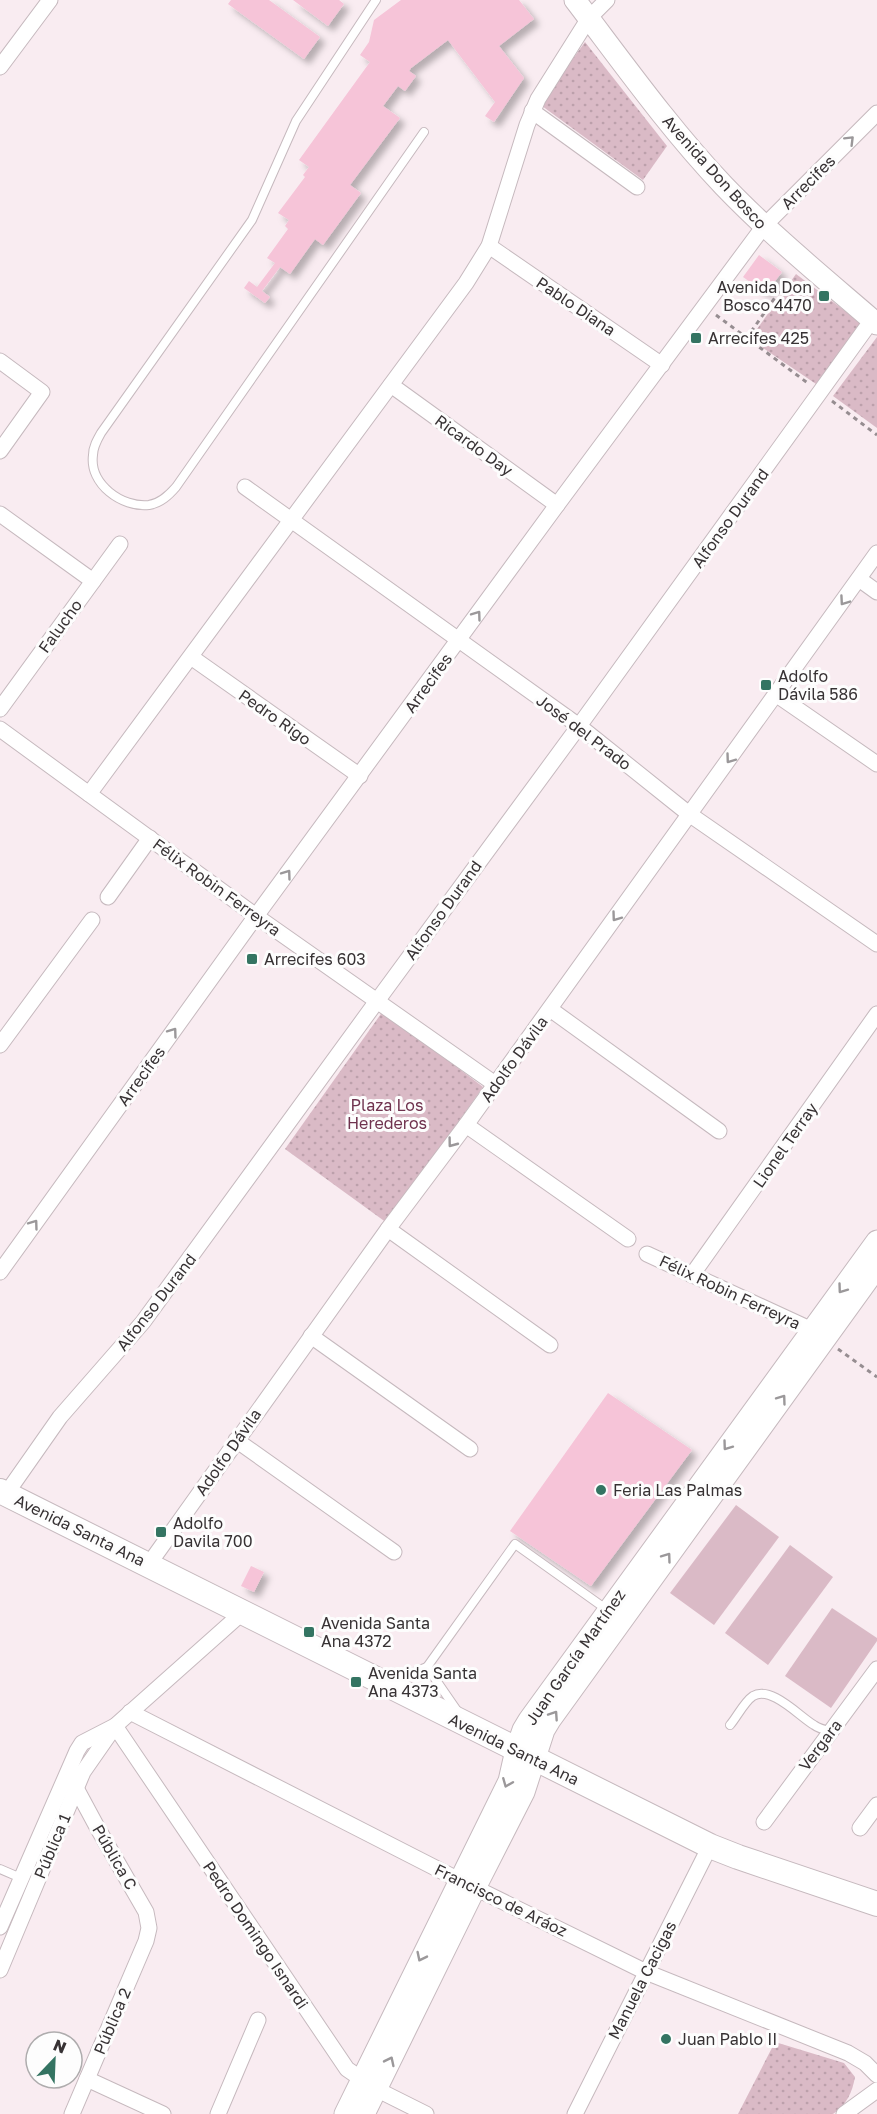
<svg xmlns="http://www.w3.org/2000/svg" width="877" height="2114" viewBox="0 0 877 2114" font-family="'Golos Text',sans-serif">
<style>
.park{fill:url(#park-dots)}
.garden{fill:#dabac6}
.building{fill:#f6c4d8;filter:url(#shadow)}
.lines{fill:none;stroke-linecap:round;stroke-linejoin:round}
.service-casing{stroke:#c6b9be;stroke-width:10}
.minor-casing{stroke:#c6b9be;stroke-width:17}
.secondary-casing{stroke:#c6b9be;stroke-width:23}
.primary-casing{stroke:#c6b9be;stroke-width:26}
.path{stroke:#968d91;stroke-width:3;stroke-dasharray:4.5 4.5;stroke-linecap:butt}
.service{stroke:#fff;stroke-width:8}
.minor{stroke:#fff;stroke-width:15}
.secondary{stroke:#fff;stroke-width:21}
.primary{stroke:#fff;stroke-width:24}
.oneway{stroke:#9b989a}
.poi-dot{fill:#347462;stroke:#fdfdfd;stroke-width:2}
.labels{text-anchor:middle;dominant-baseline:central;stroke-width:6;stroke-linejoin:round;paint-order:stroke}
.street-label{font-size:16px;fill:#373234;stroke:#fdfdfd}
.poi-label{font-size:16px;fill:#373234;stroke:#fdfdfd;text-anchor:start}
.park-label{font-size:16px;fill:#6f324e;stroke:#fdfdfd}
</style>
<defs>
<pattern id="park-dots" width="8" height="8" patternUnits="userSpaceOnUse" patternTransform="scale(1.5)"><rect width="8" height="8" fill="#dabac6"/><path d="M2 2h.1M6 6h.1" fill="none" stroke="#bca0ab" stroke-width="1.8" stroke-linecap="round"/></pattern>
<filter id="shadow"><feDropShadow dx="5.5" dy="5.5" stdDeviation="3" flood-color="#0004"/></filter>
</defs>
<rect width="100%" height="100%" fill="#f9ecf1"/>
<g class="park">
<polygon points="585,42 667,146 643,180 542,106 543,100"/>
<polygon points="796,274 861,323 816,384 750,339"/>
<polygon points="877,337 877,428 833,396"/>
<polygon points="383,1011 483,1087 387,1223 285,1149"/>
<path d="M775 2042 844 2063 855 2077C852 2093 847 2104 833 2114H738Z"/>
</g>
<g class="garden">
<polygon points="736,1505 779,1537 714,1625 670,1593"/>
<polygon points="790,1545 833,1577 768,1665 725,1633"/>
<polygon points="832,1608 877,1638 877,1641 831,1708 785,1676"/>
</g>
<g class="building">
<polygon points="231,0 269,0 320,37 304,59 228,4"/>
<polygon points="293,0 339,0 344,4 328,26"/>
<polygon points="401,0 519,0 534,19 499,46 524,78 494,122 485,116 495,102 448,40 411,68 409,71 416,76 405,91 398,86 383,106 400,118 350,185 361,193 323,245 315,239 290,274 280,267 262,291 270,297 265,303 244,288 249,281 257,287 275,263 267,258 288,229 285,226 289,220 278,213 305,177 303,175 309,167 299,160 370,62 360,55 369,42 374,20"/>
<polygon points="759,255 782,272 766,293 743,277"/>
<polygon points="608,1393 692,1450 591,1586 510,1531"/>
<polygon points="251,1566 264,1572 254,1592 241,1586"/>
</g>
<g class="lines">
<defs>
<g id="service">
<path d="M376 0 296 121 252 220 101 433C97 440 93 447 93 455 89 484 122 508 149 505 161 503 169 495 176 487L424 132"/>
<polyline points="427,1667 515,1544 606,1609"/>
<polyline points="388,1676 412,1673 427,1667 458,1712"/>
<path d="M730 1725C737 1717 744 1702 753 1696 771 1685 800 1717 814 1725 819 1729 825 1730 831 1731"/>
<polyline points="0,1869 21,1878"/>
</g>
<g id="minor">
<polyline points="0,67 50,0"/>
<polyline points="532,111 637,187"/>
<polyline points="489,246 662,365"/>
<polyline points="0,361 42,392 0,451"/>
<polyline points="391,385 557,505"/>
<polyline points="245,487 579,726 689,814 877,944"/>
<polyline points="0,514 93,581"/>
<polyline points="859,579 877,592"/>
<polyline points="191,657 360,776"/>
<polyline points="777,695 877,764"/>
<polyline points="0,709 120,544"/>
<polyline points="0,729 256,916 495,1084"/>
<polyline points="89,794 466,283 489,246 527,125 538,99 589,18 607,0"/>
<polyline points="108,897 150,838"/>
<polyline points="550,1009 719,1131"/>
<polyline points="0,1045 92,920"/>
<polyline points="466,1125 628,1239"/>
<polyline points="388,1229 550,1345"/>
<polyline points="647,1254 812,1330"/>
<polyline points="0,1272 256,916 557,505 764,226 877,113"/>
<polyline points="692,1275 877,1014"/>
<polyline points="311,1336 470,1449"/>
<polyline points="236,1440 394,1552"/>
<polyline points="6,1494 60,1417 143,1322 377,1001 579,726 872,320"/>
<polyline points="149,1564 388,1229 466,1125 877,553"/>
<polyline points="130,1712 459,1880 646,1972 848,2053 865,2063 877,2075"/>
<polyline points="115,1726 347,2069 376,2089 426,2114"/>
<polyline points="764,1822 877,1669"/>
<polyline points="860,1828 877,1805"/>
<polyline points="0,1927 77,1751 82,1743 115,1726 242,1613"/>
<polyline points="0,1970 83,1772 113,1729"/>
<polyline points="87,2079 163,2114"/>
<polyline points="72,2114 146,1941 149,1928 146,1912 97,1827 76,1788"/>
<polyline points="218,2114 258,2020"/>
<polyline points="575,2114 710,1846"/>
<polyline points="844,2114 877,2090"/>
</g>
<g id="secondary">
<path d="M575 0C623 63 669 128 724 186 771 235 825 279 877 324"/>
<polyline points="345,2114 509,1781 516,1750 523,1730 529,1720 877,1241"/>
<polyline points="364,2114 475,1888 524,1792 544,1730 550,1720 877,1267"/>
</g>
<polyline id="primary" points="0,1491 710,1846 738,1857 877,1904"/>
</defs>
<use href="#service" class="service-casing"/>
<use href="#minor" class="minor-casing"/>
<use href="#secondary" class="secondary-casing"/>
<use href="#primary" class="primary-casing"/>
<g class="path">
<polyline points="716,315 809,384"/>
<polyline points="746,339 788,279"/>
<polyline points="832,401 877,435"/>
<polyline points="838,1349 877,1377"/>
</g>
<use href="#service" class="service"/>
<use href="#minor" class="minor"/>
<use href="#secondary" class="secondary"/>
<use href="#primary" class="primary"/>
</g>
<defs><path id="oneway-chevron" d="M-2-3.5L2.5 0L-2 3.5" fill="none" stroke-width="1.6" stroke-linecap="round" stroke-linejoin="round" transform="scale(1.5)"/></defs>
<g class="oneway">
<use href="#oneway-chevron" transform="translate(850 140) rotate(-45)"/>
<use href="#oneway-chevron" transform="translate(844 601) rotate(125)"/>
<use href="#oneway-chevron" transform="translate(477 615) rotate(-54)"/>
<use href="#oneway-chevron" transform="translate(730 759) rotate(126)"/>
<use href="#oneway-chevron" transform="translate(287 874) rotate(-54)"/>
<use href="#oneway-chevron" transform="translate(616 917) rotate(126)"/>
<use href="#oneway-chevron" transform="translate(173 1032) rotate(-54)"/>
<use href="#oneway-chevron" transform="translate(452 1143) rotate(127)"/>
<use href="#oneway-chevron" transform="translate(34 1224) rotate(-54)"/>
<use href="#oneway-chevron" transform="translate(842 1289) rotate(126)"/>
<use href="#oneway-chevron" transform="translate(782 1399) rotate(-54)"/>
<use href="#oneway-chevron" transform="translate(727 1446) rotate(126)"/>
<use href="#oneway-chevron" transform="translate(667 1557) rotate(-54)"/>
<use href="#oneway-chevron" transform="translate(554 1715) rotate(-56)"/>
<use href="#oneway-chevron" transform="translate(507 1783) rotate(112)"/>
<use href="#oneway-chevron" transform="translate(421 1957) rotate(116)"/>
<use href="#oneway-chevron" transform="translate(390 2061) rotate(-64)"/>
</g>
<g class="poi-dot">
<rect x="818" y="290" width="12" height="12" rx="3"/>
<rect x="690" y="332" width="12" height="12" rx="3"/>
<rect x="760" y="679" width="12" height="12" rx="3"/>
<rect x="246" y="953" width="12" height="12" rx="3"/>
<circle cx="601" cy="1490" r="6"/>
<rect x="155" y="1526" width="12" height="12" rx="3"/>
<rect x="303" y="1626" width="12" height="12" rx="3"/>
<rect x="350" y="1676" width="12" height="12" rx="3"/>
<circle cx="666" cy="2039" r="6"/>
</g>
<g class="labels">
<g class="street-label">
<text transform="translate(715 172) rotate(48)">Avenida Don Bosco</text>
<text transform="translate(808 182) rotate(-45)">Arrecifes</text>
<text transform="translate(576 306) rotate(34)">Pablo Diana</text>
<text transform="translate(474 445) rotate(36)">Ricardo Day</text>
<text transform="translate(730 518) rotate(-54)">Alfonso Durand</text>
<text transform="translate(60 626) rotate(-54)">Falucho</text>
<text transform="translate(428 683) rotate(-54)">Arrecifes</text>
<text transform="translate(275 717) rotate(35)">Pedro Rigo</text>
<text transform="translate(584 732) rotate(37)">José del Prado</text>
<text transform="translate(217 887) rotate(36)">Félix Robin Ferreyra</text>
<text transform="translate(443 910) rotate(-54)">Alfonso Durand</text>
<text transform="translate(514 1059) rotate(-54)">Adolfo Dávila</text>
<text transform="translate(141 1076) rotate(-54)">Arrecifes</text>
<text transform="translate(785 1145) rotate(-55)">Lionel Terray</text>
<text transform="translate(730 1292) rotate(25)">Félix Robin Ferreyra</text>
<text transform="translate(156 1302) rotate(-52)">Alfonso Durand</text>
<text transform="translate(228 1452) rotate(-55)">Adolfo Dávila</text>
<text transform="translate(80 1530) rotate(26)">Avenida Santa Ana</text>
<text transform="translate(575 1657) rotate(-55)">Juan García Martínez</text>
<text transform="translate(820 1745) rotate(-53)">Vergara</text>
<text transform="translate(514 1749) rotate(26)">Avenida Santa Ana</text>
<text transform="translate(52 1846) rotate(-67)">Pública 1</text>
<text transform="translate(115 1857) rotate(60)">Pública C</text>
<text transform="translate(501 1900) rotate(26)">Francisco de Aráoz</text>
<text transform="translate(256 1935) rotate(56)">Pedro Domingo Isnardi</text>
<text transform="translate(642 1980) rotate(-63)">Manuela Cacigas</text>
<text transform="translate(112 2021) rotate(-67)">Pública 2</text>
</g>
<g class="poi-label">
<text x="812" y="287" text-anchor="end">Avenida Don<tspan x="812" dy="18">Bosco 4470</tspan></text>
<text x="708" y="338">Arrecifes 425</text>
<text x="778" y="676">Adolfo<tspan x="778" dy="18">Dávila 586</tspan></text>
<text x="264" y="959">Arrecifes 603</text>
<text x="613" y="1490">Feria Las Palmas</text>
<text x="173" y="1523">Adolfo<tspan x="173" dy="18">Davila 700</tspan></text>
<text x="321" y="1623">Avenida Santa<tspan x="321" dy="18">Ana 4372</tspan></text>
<text x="368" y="1673">Avenida Santa<tspan x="368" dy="18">Ana 4373</tspan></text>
<text x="678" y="2039">Juan Pablo II</text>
</g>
<g class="park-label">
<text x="387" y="1105">Plaza Los<tspan x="387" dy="18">Herederos</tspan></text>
</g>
</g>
<g transform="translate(54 2060) rotate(23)"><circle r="28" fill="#fdfdfd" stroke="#aeacad" stroke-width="1.5"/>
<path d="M0-4.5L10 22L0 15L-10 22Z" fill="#347462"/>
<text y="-9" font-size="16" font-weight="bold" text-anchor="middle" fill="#373234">N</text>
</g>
</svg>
